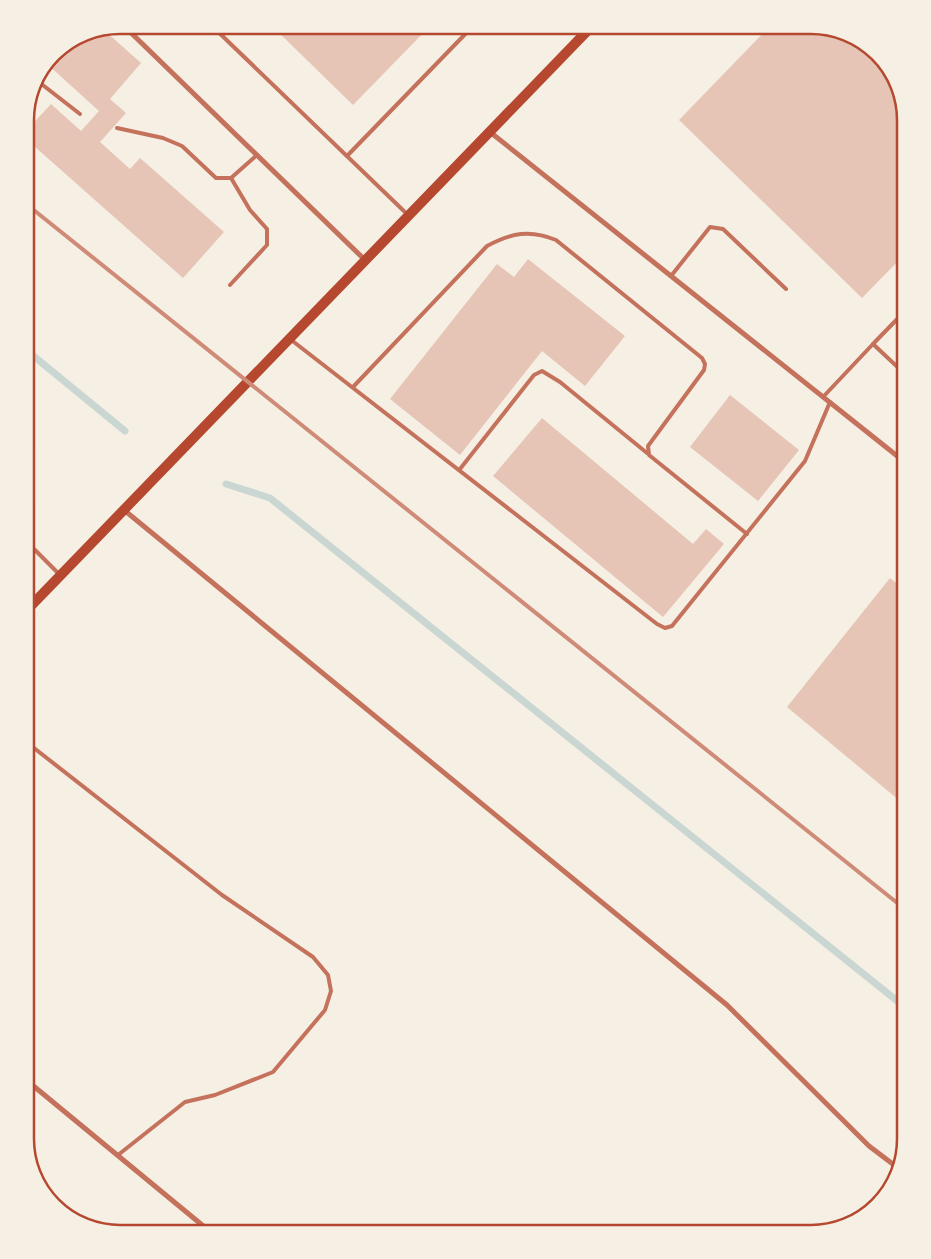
<svg xmlns="http://www.w3.org/2000/svg" width="931" height="1259" viewBox="0 0 931 1259" font-family="'Titillium Web',sans-serif">
<style>
.lines{fill:none;stroke-linecap:round;stroke-linejoin:round}
.stream{stroke:#c9d6d2;stroke-width:7}
.building{fill:#e6c5b7}
.service{stroke:#c5725c;stroke-width:4}
.minor{stroke:#c5725c;stroke-width:5}
.secondary{stroke:#b5482f;stroke-width:10}
.rail{stroke:#cf8b77;stroke-width:4}
.rim{fill:none;stroke:#b5482f;stroke-width:2.5}
</style>
<rect width="100%" height="100%" fill="#f6efe4"/>
<g class="lines">
<g class="stream">
<polyline points="25,349 125,431"/>
<polyline points="226,484 270,498 906,1008"/>
</g>
</g>
<g class="building">
<polygon points="271,25 431,25 353,105"/>
<polygon points="771,25 817,25 859,38 893,72 906,120 906,253 862,298 679,120"/>
<polygon points="105,31 141,63 110,99 126,113 100,142 130,169 140,158 224,232 183,278 25,138 25,132 51,104 81,131 99,111 46,63 57,49"/>
<polygon points="528,259 625,336 585,386 542,351 460,455 390,399 497,264 514,277"/>
<polygon points="730,395 799,450 758,501 690,447"/>
<polygon points="542,418 693,544 706,529 724,544 663,617 493,476"/>
<polygon points="890,578 906,591 906,806 787,707"/>
</g>
<g class="lines">
<g class="service">
<polyline points="211,25 407,214"/>
<polyline points="35,79 80,114"/>
<polyline points="117,128 163,138 182,146 216,178 231,178 257,155"/>
<polyline points="347,156 474,25"/>
<polyline points="671,276 710,227 723,229 786,289"/>
<polyline points="230,285 267,245 267,229 250,210 231,178"/>
<polyline points="290,339 657,624 665,628 672,626 805,461 830,402"/>
<polyline points="906,375 873,344 906,310"/>
<path d="M353 387 487 246C511 233 530 229 556 240L702 358 705 364 704 370 648 446 649 455 747 534"/>
<polyline points="823,397 873,344"/>
<polyline points="460,469 534,375 542,371 560,382 647,453"/>
<polyline points="25,540 60,575"/>
<polyline points="25,741 222,895 313,957 328,975 331,991 325,1010 273,1072 215,1095 185,1102 118,1155"/>
</g>
<g class="minor">
<polyline points="123,25 366,261"/>
<polyline points="490,132 906,463"/>
<polyline points="124,510 727,1005 869,1146 898,1168"/>
<polyline points="25,1079 213,1234"/>
</g>
<polyline class="secondary" points="25,612 593,25"/>
<polyline class="rail" points="25,203 906,910"/>
</g>
<path d="M0 0H931V1259H0ZM120 34H811A86 86 0 0 1 897 120V1139A86 86 0 0 1 811 1225H120A86 86 0 0 1 34 1139V120A86 86 0 0 1 120 34Z" fill="#f6efe4" fill-rule="evenodd"/>
<path class="rim" d="M120 34H811A86 86 0 0 1 897 120V1139A86 86 0 0 1 811 1225H120A86 86 0 0 1 34 1139V120A86 86 0 0 1 120 34Z"/>
</svg>
